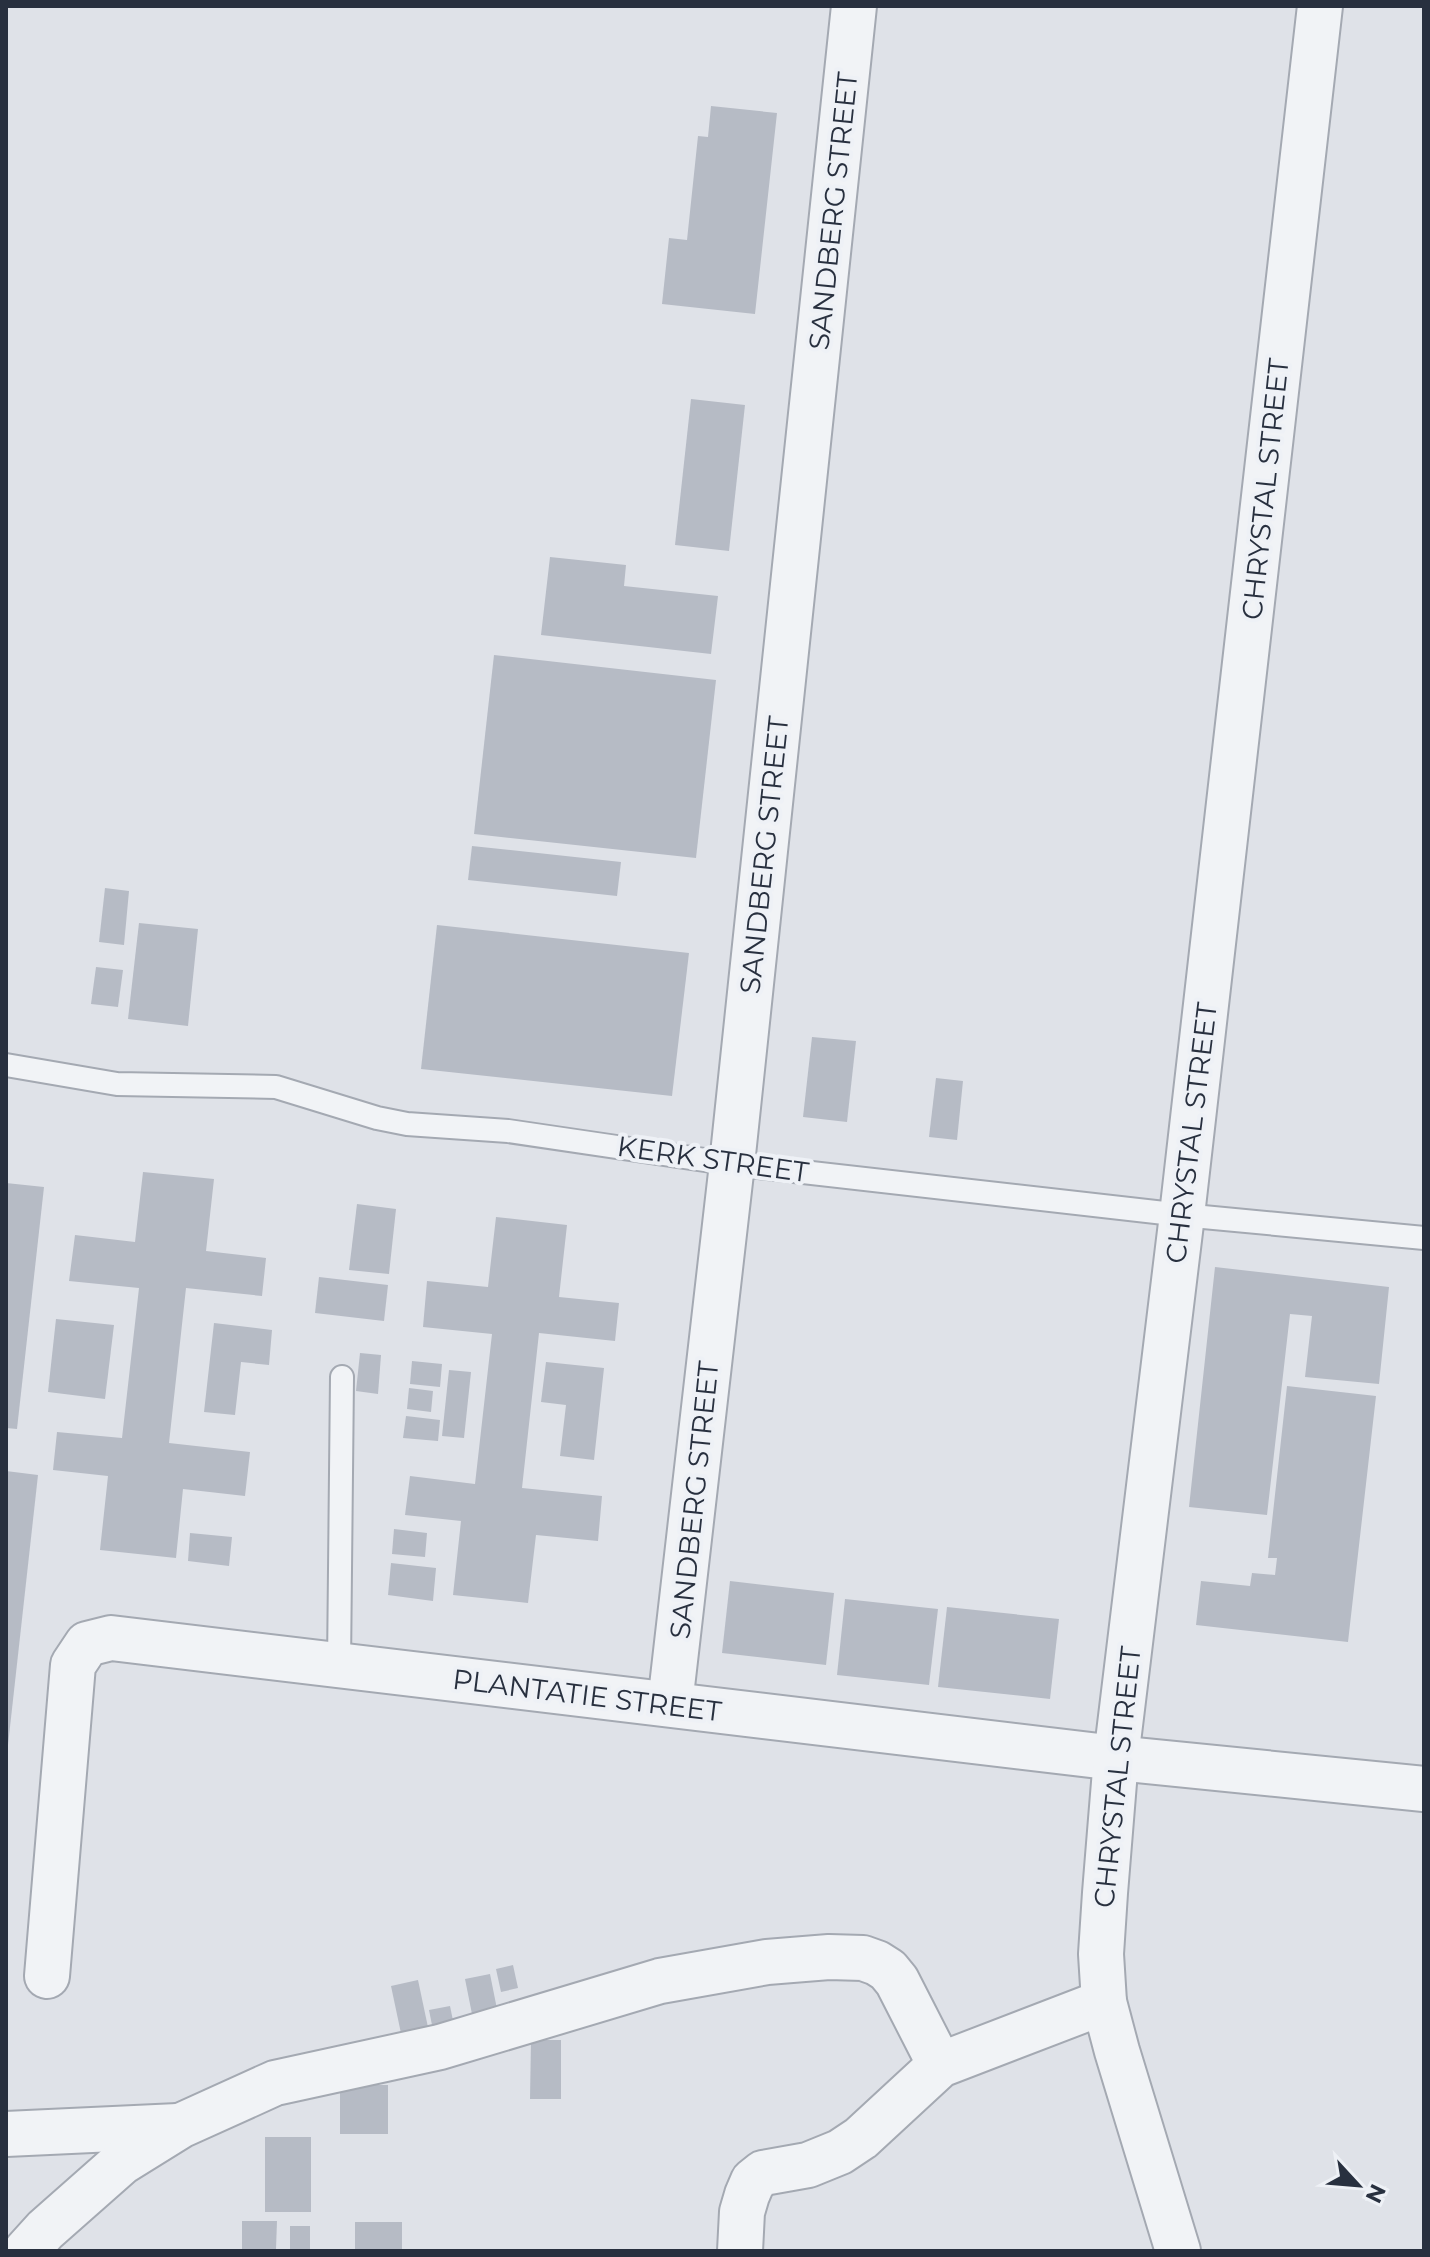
<svg xmlns="http://www.w3.org/2000/svg" width="1430" height="2257" viewBox="0 0 1430 2257" font-family="Montserrat,sans-serif">
<style>
.building{fill:#b6bbc5}
.lines{fill:none;stroke-linecap:round;stroke-linejoin:round}
.service-casing{stroke:#a4a9b2;stroke-width:26}
.minor-casing{stroke:#a4a9b2;stroke-width:48}
.service{stroke:#f1f3f6;stroke-width:22}
.minor{stroke:#f1f3f6;stroke-width:44}
.labels{text-anchor:middle;dominant-baseline:central;stroke-width:8;stroke-linejoin:round;paint-order:stroke}
.street-label{font-size:28px;fill:#28303f;stroke:#eef1f6}
</style>
<rect width="100%" height="100%" fill="#dfe2e8"/>
<g class="building">
<polygon points="711,106 777,113 755,314 662,304 669,238 687,240 698,136 708,137"/>
<polygon points="691,399 745,405 729,551 675,545"/>
<polygon points="550,557 626,565 624,586 718,596 711,654 541,635"/>
<polygon points="494,655 716,680 696,858 474,834"/>
<polygon points="472,846 621,862 617,896 468,880"/>
<polygon points="105,888 129,891 124,945 99,942"/>
<polygon points="139,923 198,929 188,1026 128,1019"/>
<polygon points="437,925 689,953 672,1096 421,1069"/>
<polygon points="96,967 123,970 118,1007 91,1004"/>
<polygon points="812,1037 856,1041 847,1122 803,1117"/>
<polygon points="936,1078 963,1081 957,1140 929,1137"/>
<polygon points="143,1172 214,1179 206,1251 266,1258 262,1296 186,1288 169,1443 250,1452 245,1496 183,1489 176,1558 100,1550 108,1476 53,1470 57,1432 122,1438 139,1288 69,1281 75,1235 135,1242"/>
<polygon points="6,1183 44,1187 17,1429 6,1428"/>
<polygon points="357,1204 396,1209 389,1274 349,1270"/>
<polygon points="496,1217 567,1225 559,1297 619,1303 615,1341 539,1333 522,1488 602,1496 598,1541 536,1535 528,1603 453,1595 461,1521 405,1515 410,1476 475,1484 492,1334 423,1327 427,1281 488,1287"/>
<polygon points="1215,1267 1389,1287 1379,1384 1305,1377 1312,1316 1290,1314 1267,1515 1189,1507"/>
<polygon points="319,1277 388,1285 384,1321 315,1313"/>
<polygon points="56,1319 114,1325 105,1399 48,1392"/>
<polygon points="214,1323 272,1330 269,1365 241,1362 235,1415 204,1412"/>
<polygon points="360,1353 381,1355 378,1394 356,1391"/>
<polygon points="412,1361 442,1364 440,1387 410,1384"/>
<polygon points="546,1362 604,1368 594,1460 560,1456 566,1405 541,1402"/>
<polygon points="449,1370 471,1372 464,1438 442,1436"/>
<polygon points="1287,1386 1376,1396 1348,1642 1196,1625 1201,1581 1250,1586 1252,1573 1275,1575 1277,1558 1268,1558"/>
<polygon points="409,1388 433,1391 431,1412 407,1409"/>
<polygon points="406,1416 440,1420 438,1441 403,1438"/>
<polygon points="6,1471 38,1475 8,1745 6,1745"/>
<polygon points="394,1529 427,1533 425,1557 392,1554"/>
<polygon points="190,1533 232,1537 229,1566 188,1561"/>
<polygon points="391,1563 436,1568 433,1601 388,1595"/>
<polygon points="730,1581 834,1593 826,1665 722,1653"/>
<polygon points="845,1599 938,1609 929,1685 837,1675"/>
<polygon points="947,1607 1059,1619 1050,1699 938,1687"/>
<polygon points="513,1965 518,1988 501,1992 496,1969"/>
<polygon points="490,1974 498,2014 473,2019 465,1979"/>
<polygon points="418,1980 429,2032 402,2038 391,1986"/>
<polygon points="450,2006 456,2035 435,2040 429,2010"/>
<polygon points="531,2040 561,2040 561,2099 530,2099"/>
<rect x="340" y="2085" width="48" height="49"/>
<rect x="265" y="2137" width="46" height="75"/>
<polygon points="242,2221 277,2221 276,2249 242,2250"/>
<rect x="355" y="2222" width="47" height="29"/>
<rect x="290" y="2226" width="20" height="25"/>
</g>
<g class="lines">
<defs>
<g id="service">
<polyline points="6,1065 117,1084 276,1087 377,1118 407,1124 508,1131 732,1164 1182,1215 1424,1238"/>
<polyline points="339,1666 342,1377"/>
</g>
<g id="minor">
<polyline points="670,1704 732,1164 854,6"/>
<polyline points="47,1976 73,1665 87,1644 111,1638 1116,1758 1424,1789"/>
<polyline points="6,2134 178,2126"/>
<polyline points="26,2251 45,2230 122,2162 180,2126 275,2083 440,2047 660,1981 767,1962 829,1957 863,1958 877,1963 888,1970 897,1981 940,2065"/>
<polyline points="740,2251 742,2212 747,2195 753,2181 763,2173 808,2165 840,2152 861,2138 940,2065 1104,2002"/>
<polyline points="1178,2251 1117,2051 1104,2002 1101,1954 1105,1893 1116,1758 1182,1215 1320,6"/>
</g>
</defs>
<use href="#service" class="service-casing"/>
<use href="#minor" class="minor-casing"/>
<use href="#service" class="service"/>
<use href="#minor" class="minor"/>
</g>
<g class="labels">
<g class="street-label">
<text transform="translate(833 211) rotate(-84)">SANDBERG STREET</text>
<text transform="translate(1265 489) rotate(-84)">CHRYSTAL STREET</text>
<text transform="translate(764 855) rotate(-84)">SANDBERG STREET</text>
<text transform="translate(1191 1133) rotate(-83)">CHRYSTAL STREET</text>
<text transform="translate(713 1159) rotate(8)">KERK STREET</text>
<text transform="translate(694 1500) rotate(-84)">SANDBERG STREET</text>
<text transform="translate(587 1695) rotate(7)">PLANTATIE STREET</text>
<text transform="translate(1117 1777) rotate(-84)">CHRYSTAL STREET</text>
</g>
</g>
<rect width="1430" height="2257" fill="none" stroke="#28303f" stroke-width="16"/>
<g transform="translate(1358 2185) rotate(116)" stroke="#eef1f6" stroke-width="6" paint-order="stroke">
<path d="M0-6L14 30L0 20L-14 30Z" fill="#28303f"/>
<text y="-12" font-size="22" font-weight="bold" text-anchor="middle" fill="#28303f">N</text>
</g>
</svg>
